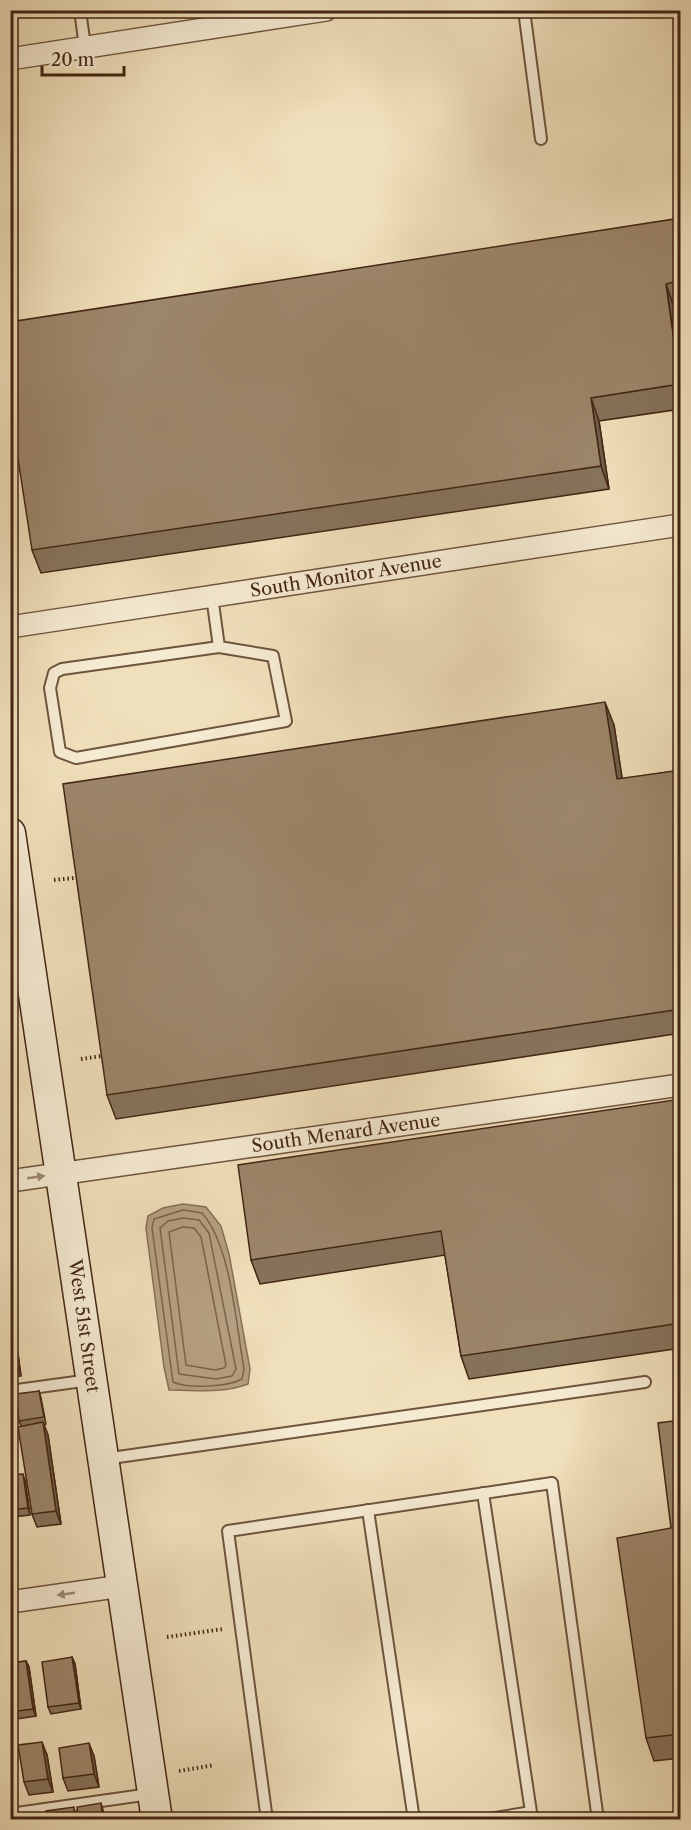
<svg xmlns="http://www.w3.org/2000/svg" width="691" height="1830" viewBox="0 0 691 1830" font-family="'Libre Caslon Text',serif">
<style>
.water{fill:#b5a081;stroke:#876f55;stroke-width:1.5}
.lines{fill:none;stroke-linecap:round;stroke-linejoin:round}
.shore{stroke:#7c624a;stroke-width:1.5}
.lane-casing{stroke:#6e543d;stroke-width:14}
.street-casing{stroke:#6e543d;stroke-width:24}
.secondary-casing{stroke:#432513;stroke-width:33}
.path{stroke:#432513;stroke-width:4;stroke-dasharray:1.5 3;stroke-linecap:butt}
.lane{stroke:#f5ead2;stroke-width:10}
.street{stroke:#f5ead2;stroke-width:21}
.secondary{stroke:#f5ead2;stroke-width:30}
.wall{fill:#86735b;stroke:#432513;stroke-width:1.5}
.shaded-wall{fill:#6d5e4a;stroke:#432513;stroke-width:1.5}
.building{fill:#9c866a;stroke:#432513;stroke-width:1.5}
.oneway{fill:#9c8872}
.labels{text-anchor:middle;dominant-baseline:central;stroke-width:4.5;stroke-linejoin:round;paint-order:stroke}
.street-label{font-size:18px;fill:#432513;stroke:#f5ead2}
</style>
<rect width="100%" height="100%" fill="#efdfba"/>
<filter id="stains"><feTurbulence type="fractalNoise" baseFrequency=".00333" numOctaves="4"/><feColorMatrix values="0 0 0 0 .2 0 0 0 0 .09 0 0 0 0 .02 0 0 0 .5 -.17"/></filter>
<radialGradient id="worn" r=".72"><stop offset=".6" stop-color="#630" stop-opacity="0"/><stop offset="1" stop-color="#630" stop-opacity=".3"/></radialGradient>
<path class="water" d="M183 1204 206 1207 221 1226 229 1254 250 1369 248 1384C221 1394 197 1390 169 1390L164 1367 146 1228 148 1216 163 1208Z"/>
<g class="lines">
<g class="shore">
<path d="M183 1210 202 1213C231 1245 236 1325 244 1369L242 1379C227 1387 188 1389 173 1382L152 1228 154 1219Z"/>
<polygon points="183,1218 199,1220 209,1233 236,1369 232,1376 216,1379 179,1374 160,1228 168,1221"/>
<polygon points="183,1227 194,1228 201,1237 226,1365 224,1368 215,1370 186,1365 169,1232"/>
</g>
<defs>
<g id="lane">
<polyline points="80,10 85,47"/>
<polyline points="524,10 541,139"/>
<polyline points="212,596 219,647 62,669 54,673 50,688 60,752 76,758 286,721 273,656 219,647"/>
<polyline points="10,1391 90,1380"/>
<polyline points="104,1459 645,1382"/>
<polyline points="483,1493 531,1812 483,1820"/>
<polyline points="368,1510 414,1820"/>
<polyline points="10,1814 150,1794"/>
<polyline points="267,1820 228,1531 552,1483 598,1820"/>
</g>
<g id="street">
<polyline points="10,59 326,10"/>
<polyline points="10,627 680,525"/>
<polyline points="10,1181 680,1085"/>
<polyline points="10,1602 122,1586"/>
</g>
<polyline id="secondary" points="10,833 157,1820"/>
</defs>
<use href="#lane" class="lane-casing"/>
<use href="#street" class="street-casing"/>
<use href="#secondary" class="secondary-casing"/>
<g class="path">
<polyline points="54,880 74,878"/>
<polyline points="81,1059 102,1056"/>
<polyline points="167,1637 223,1629"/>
<polyline points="179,1771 214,1765"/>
</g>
<use href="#lane" class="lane"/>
<use href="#street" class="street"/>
<use href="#secondary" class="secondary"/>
</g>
<g class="wall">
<polygon points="681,218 681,306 674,307 681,352 681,409 599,421 609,489 41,573 32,550"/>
<polygon points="614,725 622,779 681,770 681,1033 116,1119 107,1095"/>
<polygon points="681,1099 681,1348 469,1379 461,1356 445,1255 260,1284 251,1260"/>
<polygon points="10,1334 17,1347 21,1376 10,1377"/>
<polygon points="39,1391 41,1398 46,1424 44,1425 48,1435 61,1524 37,1527 32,1514 21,1426 19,1421"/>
<polygon points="681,1420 681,1758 654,1761 646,1738 671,1528"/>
<polygon points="25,1481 30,1515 13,1517 11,1510"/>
<polygon points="10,1509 16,1545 10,1546"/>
<polygon points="72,1657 75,1664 81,1709 51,1714 48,1707"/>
<polygon points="26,1661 29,1667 36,1716 10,1720 10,1663"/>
<polygon points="47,1755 53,1792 29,1795 24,1782"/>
<polygon points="94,1756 99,1787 68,1791 63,1778"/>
</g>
<g class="shaded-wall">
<polygon points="673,247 681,267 681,289 678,281"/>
<polygon points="666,284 674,307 681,352 681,386"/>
<polygon points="591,398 599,421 609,489 601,466"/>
<polygon points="605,702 614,725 626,803 617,779"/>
<polygon points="12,1334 17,1347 21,1376 16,1363"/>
<polygon points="43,1422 48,1435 61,1524 56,1511"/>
<polygon points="23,1474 25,1481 30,1515 28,1508"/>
<polygon points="10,1509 16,1545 13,1538 10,1519"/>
<polygon points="72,1657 75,1664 81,1709 79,1703"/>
<polygon points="26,1661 29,1667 36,1716 33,1709"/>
<polygon points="42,1742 47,1755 53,1792 48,1779"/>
<polygon points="89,1743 94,1756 99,1787 94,1774"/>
<polygon points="101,1803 103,1810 105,1820 103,1820"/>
</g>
<g class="building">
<polygon points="681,218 681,246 673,247 678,281 666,284 680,384 591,398 601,466 32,550 10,406 10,322"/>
<polygon points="605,702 617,779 681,770 681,1009 107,1095 63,784"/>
<polygon points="681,1099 681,1323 461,1356 441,1231 251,1260 238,1165"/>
<polygon points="10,1334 12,1334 16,1363 10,1364"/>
<polygon points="39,1391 44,1417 19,1421 16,1394"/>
<polygon points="681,1420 681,1734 646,1738 617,1538 671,1528 658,1423"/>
<polygon points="43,1422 56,1511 32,1514 18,1427"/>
<polygon points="23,1474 28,1508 11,1510 10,1475"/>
<polygon points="10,1519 13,1538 10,1539"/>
<polygon points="72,1657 79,1703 48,1707 42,1662"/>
<polygon points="26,1661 33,1709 10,1712 10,1663"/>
<polygon points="42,1742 48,1779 24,1782 18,1745"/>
<polygon points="89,1743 94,1774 63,1778 59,1748"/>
<polygon points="101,1803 103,1820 79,1820 77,1807"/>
<polygon points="74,1807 75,1820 48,1820 46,1811"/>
<polygon points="39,1815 39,1820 15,1819"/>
</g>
<defs><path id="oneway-solid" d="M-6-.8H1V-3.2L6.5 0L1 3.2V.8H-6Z" transform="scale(1.5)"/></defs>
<g class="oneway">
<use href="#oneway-solid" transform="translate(36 1177) rotate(-8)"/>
<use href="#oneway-solid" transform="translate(66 1594) rotate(172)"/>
</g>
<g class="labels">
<g class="street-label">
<text transform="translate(346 576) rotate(-9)">South Monitor Avenue</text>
<text transform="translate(346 1133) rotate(-8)">South Menard Avenue</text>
<text transform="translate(84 1326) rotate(82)">West 51st Street</text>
</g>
</g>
<rect width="691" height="1830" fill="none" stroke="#efdfba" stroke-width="36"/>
<rect x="12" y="12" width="667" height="1806" fill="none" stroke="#432513" stroke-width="3"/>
<rect x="18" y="18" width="655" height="1794" fill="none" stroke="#432513" stroke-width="1.5"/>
<path d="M42 66v9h82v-9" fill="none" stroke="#432513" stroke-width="3"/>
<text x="51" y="66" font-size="18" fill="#432513" stroke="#f5ead2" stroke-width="4.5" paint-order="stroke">20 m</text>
<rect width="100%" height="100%" filter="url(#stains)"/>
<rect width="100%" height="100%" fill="url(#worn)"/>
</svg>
